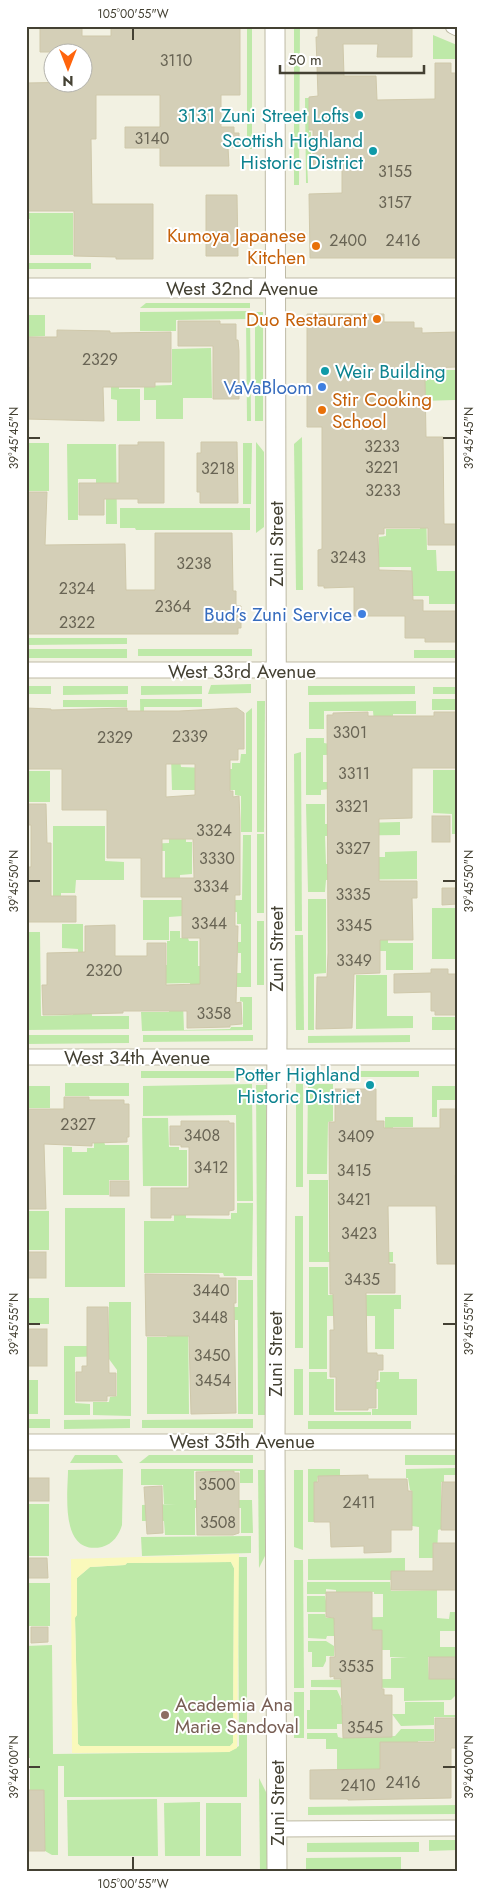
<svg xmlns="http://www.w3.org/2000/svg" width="483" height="1897" viewBox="0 0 483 1897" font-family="Jost,sans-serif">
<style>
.green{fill:#bee9a8}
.sand{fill:#faf9bb;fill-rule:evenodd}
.building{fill:#d4cfb7;stroke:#cfc8aa;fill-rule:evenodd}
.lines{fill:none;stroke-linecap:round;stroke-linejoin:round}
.minor-casing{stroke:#bebaa5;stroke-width:17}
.tertiary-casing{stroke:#bebaa5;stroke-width:21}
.minor{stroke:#fff;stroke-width:15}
.tertiary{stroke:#fff;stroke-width:19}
.ticks{fill:none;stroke:#444133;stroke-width:2}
.culture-dot{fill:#0f9aa8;stroke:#fff;stroke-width:2}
.food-dot{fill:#e8710a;stroke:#fff;stroke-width:2}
.shop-dot{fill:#3f7fe0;stroke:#fff;stroke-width:2}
.education-dot{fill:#8d6e63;stroke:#fff;stroke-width:2}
.labels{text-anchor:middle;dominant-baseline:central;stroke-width:4;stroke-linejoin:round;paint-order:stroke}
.number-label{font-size:16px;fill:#686454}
.culture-label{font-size:19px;fill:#0d838f;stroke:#fff;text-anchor:end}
.food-label{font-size:19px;fill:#c56008;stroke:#fff;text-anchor:end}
.street-label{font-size:19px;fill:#444133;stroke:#fff}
.shop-label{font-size:19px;fill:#366cbe;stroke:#fff;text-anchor:end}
.education-label{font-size:19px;fill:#785e54;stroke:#fff;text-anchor:start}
.neatline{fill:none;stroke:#444133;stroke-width:2}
.ticks-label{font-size:12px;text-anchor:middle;fill:#444133}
</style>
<rect width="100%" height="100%" fill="#f2f1e2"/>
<g class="green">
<rect x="247" y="26" width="5" height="123"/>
<polygon points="294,26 300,26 299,185 294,185"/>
<polygon points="433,35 457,45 457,59 433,59"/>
<polygon points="305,98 309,98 309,132 311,132 311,159 307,159 308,183 306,183"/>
<polygon points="26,213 73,213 73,255 30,255 30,219 26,219"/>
<rect x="26" y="263" width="65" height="6"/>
<polygon points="146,303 250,303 250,308 140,308"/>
<polygon points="250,311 251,421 247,421 246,319 176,320 176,331 140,331 140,312"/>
<rect x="255" y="312" width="8" height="109"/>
<polygon points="26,315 45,315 45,336 26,337"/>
<polygon points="211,348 212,398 183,398 183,419 156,419 156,400 144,400 144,386 172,385 172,349"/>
<polygon points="427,370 455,370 455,400 386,402 386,382 427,381"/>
<polygon points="111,385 119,385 119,389 140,389 140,421 117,421 117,400 111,399"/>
<polygon points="302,437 303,590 296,590 294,444"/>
<polygon points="256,442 264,452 264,527 256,533"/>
<rect x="26" y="443" width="23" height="48"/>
<polygon points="243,443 252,443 251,504 243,504"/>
<polygon points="67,444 116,444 117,524 106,524 106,486 96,486 96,479 78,479 78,520 68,520"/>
<polygon points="120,508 250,508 250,530 136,530 135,528 120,528"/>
<polygon points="420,508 426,508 427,550 436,550 437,571 457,571 457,604 429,604 429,596 412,596 411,567 379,567 379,537 386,536 386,529 420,529"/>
<polygon points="26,638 127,638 127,644 26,645"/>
<rect x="26" y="649" width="101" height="9"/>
<rect x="138" y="649" width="114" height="7"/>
<rect x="414" y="650" width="43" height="8"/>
<polygon points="251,684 251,693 208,694 211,685"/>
<rect x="26" y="686" width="25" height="8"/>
<polygon points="63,686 128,686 128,694 63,695"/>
<polygon points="141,686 202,686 202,694 141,695"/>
<polygon points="308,686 415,686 415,694 308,695"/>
<rect x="433" y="687" width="24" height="7"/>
<polygon points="140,699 202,699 202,707 144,707 144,754 141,754"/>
<rect x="432" y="699" width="25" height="11"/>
<rect x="63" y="700" width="64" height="7"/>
<polygon points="257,701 265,701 264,832 257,832"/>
<polygon points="416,701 416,714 393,714 393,723 374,723 373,711 324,711 324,729 309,729 309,702"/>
<polygon points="252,708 252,832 241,832 241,796 235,795 235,790 172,790 171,756 180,760 181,767 232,769 232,763 240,763 241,754 246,754 246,713"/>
<polygon points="306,738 324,738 324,743 392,754 323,755 323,782 330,782 330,789 321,790 321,795 306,795"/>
<polygon points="301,752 302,931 295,931 294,754"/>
<polygon points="433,770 457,770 457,834 452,834 452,814 433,813"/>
<rect x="26" y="771" width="24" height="31"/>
<polygon points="306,804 325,804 325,824 400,822 400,835 325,836 326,864 375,863 375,857 385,857 385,852 417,851 417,879 326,880 325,892 308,892"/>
<polygon points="169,819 186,831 186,842 192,842 192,874 180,875 180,897 165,897 165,851 141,851 141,844 169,843"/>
<polygon points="53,826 105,826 105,861 124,862 124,880 76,880 75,893 61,893 61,918 53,918"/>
<rect x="257" y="834" width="7" height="79"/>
<polygon points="243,835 251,835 251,987 237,987 237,973 241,973 241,953 238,953 238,942 241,942 241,924 237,924 237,912 169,917 169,940 143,940 143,900 242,900"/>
<polygon points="308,899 326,899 326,973 314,974 314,1030 308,1030"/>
<rect x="432" y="908" width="25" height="51"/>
<rect x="257" y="921" width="7" height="64"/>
<polygon points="62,924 83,924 83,963 91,990 92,1016 129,1016 129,1029 26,1030 26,932 40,932 41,1016 73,1015 73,990 79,990 78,949 62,948"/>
<polygon points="170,931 180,931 180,938 188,938 189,941 198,941 198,966 208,966 208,983 191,998 190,983 141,984 141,965 167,965 167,941 170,941"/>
<polygon points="295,935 303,935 304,1030 296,1030"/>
<polygon points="377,938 388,938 388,943 413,943 413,970 386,970 386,951 377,951"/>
<polygon points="356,975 387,975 387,1016 413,1016 413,1028 356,1029"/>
<polygon points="240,997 252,997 252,1030 142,1031 141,1012 169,1012 169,1003 183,1002 184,1030 230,1029 231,1027 243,1027 243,1002 240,1001"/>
<rect x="432" y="1017" width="25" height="13"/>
<polygon points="26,1035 129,1035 129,1043 26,1044"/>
<polygon points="143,1035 253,1035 253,1041 143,1042"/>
<polygon points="410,1035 410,1042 308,1043 308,1036"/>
<rect x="141" y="1071" width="111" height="7"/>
<rect x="308" y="1071" width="111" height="6"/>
<rect x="65" y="1083" width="64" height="13"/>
<polygon points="252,1084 253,1201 237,1201 236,1115 143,1116 143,1086"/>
<rect x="296" y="1084" width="7" height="103"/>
<polygon points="308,1084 333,1084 333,1121 328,1122 327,1174 307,1174"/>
<polygon points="256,1085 266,1085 267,1415 258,1415"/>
<rect x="26" y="1086" width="24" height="22"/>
<polygon points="432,1086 457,1086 457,1100 437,1100 437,1117 432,1117"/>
<polygon points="94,1100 105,1145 129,1145 129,1180 109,1180 109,1195 63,1195 63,1147 72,1147 72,1152 87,1152 87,1148 94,1148"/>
<polygon points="385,1117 413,1117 413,1127 393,1127 393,1140 385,1140"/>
<polygon points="142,1118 168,1118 169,1147 179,1147 179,1150 187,1150 187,1186 143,1186"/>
<polygon points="309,1180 328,1180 328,1252 393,1252 393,1262 309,1262"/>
<polygon points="174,1191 186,1191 186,1218 231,1219 231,1213 237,1213 237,1203 253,1203 252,1276 224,1276 223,1273 144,1273 144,1221 174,1221"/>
<rect x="65" y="1208" width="60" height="79"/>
<polygon points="28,1211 49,1211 49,1250 26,1250"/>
<rect x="295" y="1216" width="8" height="132"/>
<polygon points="309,1267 328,1267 328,1295 401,1295 401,1309 394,1309 394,1349 375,1349 375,1316 327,1316 327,1369 309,1369"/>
<polygon points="238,1280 253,1280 253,1414 238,1414 238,1320 232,1320 232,1307 238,1307"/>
<rect x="26" y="1298" width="23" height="26"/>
<polygon points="109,1302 131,1302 131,1416 93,1415 93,1402 109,1402 110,1397 117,1396 117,1370 109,1359"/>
<polygon points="167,1307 188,1307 189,1414 147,1414 147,1337 167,1337"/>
<polygon points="64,1346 108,1346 108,1356 75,1357 75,1403 90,1404 90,1415 64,1415"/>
<rect x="294" y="1369" width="9" height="46"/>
<polygon points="309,1372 327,1372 327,1379 334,1379 334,1412 371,1412 371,1415 309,1415"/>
<polygon points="380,1372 399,1372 399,1379 417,1379 417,1415 372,1415 372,1409 378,1409 378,1389 369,1388 369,1382 380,1382"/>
<rect x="26" y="1380" width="12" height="34"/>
<rect x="26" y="1419" width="24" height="9"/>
<polygon points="130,1419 130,1428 64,1429 64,1420"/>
<polygon points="253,1419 253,1428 142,1428 142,1420"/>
<rect x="308" y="1421" width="103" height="8"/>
<polygon points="75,1455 117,1455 123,1463 70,1463"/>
<polygon points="149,1455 253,1455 253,1463 139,1463"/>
<rect x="405" y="1455" width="52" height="10"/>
<polygon points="457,1468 457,1475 444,1475 444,1482 441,1482 441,1529 438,1530 437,1558 419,1558 419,1527 412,1526 412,1491 410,1490 408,1478 406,1478 406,1469"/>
<path d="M123 1469 122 1525C119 1535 113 1544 102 1547 59 1556 68 1493 68 1470Z"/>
<polygon points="141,1469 253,1469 253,1483 240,1483 240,1471 194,1471 194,1500 252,1500 253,1533 241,1533 241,1508 195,1508 195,1535 165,1535 164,1521 142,1521 142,1505 176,1504 164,1504 163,1485 141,1485"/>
<polygon points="308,1469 340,1469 340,1476 318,1476 317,1482 314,1482 314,1522 308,1522"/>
<polygon points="258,1470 267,1470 268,1550 259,1568"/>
<polygon points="294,1470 303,1470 303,1550 294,1547"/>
<rect x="26" y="1504" width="23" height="52"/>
<polygon points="251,1536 251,1553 142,1556 141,1537"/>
<polygon points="238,1557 247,1557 247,1797 64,1797 64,1766 58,1766 58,1855 52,1855 45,1851 44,1790 30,1790 30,1758 26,1758 26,1646 52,1645 53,1754 229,1752 239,1746"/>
<polygon points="405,1558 405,1580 308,1580 308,1559"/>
<polygon points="294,1560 303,1560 304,1688 294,1688"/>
<polygon points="231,1562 234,1568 233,1743 230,1746 80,1746 78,1744 75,1617 77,1615 77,1578 90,1567 125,1565 127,1563"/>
<polygon points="307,1582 390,1582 391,1591 437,1590 437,1618 449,1619 450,1612 457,1612 457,1631 440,1631 440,1647 457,1647 457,1657 428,1657 429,1679 455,1679 455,1696 451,1700 404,1701 404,1688 311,1687 311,1680 391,1679 391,1658 408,1657 390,1657 390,1650 372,1650 372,1648 382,1647 382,1630 372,1630 372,1625 334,1625 334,1636 327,1636 326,1639 308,1638 308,1614 325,1614 326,1618 383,1617 383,1594 374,1594 374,1592 336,1592 336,1590 326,1589 326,1594 307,1594"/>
<polygon points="26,1583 50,1583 50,1626 27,1626 27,1641"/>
<polygon points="307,1596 325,1596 326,1601 335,1601 335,1607 326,1607 326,1612 307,1612"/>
<polygon points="308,1641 326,1641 334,1646 334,1656 326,1656 326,1661 323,1667 312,1667 312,1652 308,1652"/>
<polygon points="310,1690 337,1690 341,1699 341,1705 346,1705 346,1714 342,1714 342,1724 337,1724 337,1729 307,1729 307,1710 310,1710"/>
<rect x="294" y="1692" width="10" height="46"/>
<polygon points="405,1702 444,1702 444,1715 457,1715 457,1717 434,1717 434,1725 401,1726 392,1714 405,1714"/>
<polygon points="401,1729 434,1729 434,1741 418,1741 418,1768 380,1761 380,1769 337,1770 337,1749 326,1749 326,1739 307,1739 307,1733 337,1733 338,1737 342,1738 395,1736"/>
<polygon points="259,1778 267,1794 268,1871 260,1871"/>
<polygon points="157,1799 158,1856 68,1856 67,1800"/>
<polygon points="200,1802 200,1856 165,1856 164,1803"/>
<rect x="206" y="1803" width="35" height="53"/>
<polygon points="457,1805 457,1814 308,1815 308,1807"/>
<polygon points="429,1840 457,1840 457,1850 429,1851"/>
<polygon points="419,1842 419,1852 307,1852 307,1843"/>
<polygon points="401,1857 401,1871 306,1871 306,1858"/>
</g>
<path class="sand" d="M239 1554 237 1748 229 1752 72 1753 71 1559ZM231 1562 234 1568 233 1743 230 1746H80L78 1744 75 1618 77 1615V1578L90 1567 125 1565 127 1563Z"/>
<g class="building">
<polygon points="40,26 82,26 82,36 111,36 111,26 240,26 240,95 221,95 221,127 234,127 234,133 239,133 239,147 228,147 229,166 160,166 160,148 125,148 125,127 160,127 160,95 96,95 96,139 91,139 92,204 153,204 153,259 116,259 116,257 74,256 74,211 26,211 26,83 82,82 82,52 40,52"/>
<polygon points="328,26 412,27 412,57 377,57 378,44 343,44 344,76 376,76 377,100 435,99 435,63 451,63 451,73 457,73 457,258 310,258 309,194 342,193 342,165 313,165 313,130 309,130 309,97 318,96 316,37 318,37 318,27"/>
<polygon points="206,195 237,195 238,256 206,256"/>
<polygon points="307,314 384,314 384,322 414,322 414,328 422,328 422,333 457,332 457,367 425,368 425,380 426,437 443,437 444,524 457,524 457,545 428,545 428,528 384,528 384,534 378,534 379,570 412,571 413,600 423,600 423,611 457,611 457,642 425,642 425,638 405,638 405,616 354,616 354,587 324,588 324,586 318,586 318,550 322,549 322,427 307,427"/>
<polygon points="178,321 220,321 220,324 236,324 236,340 238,340 239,351 239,399 213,399 213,346 178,346"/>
<polygon points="57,330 110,331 110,333 171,332 171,382 155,382 155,387 103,387 104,421 26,419 29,367 26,367 26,337 57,337"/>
<polygon points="138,442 164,442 164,503 138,503 138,499 104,499 104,515 79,515 79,483 119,483 119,445 138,445"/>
<polygon points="201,442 237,442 238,503 200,503 200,492 197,492 197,453 201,453"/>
<polygon points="26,492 47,492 45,545 125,544 126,590 155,590 155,533 232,533 233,591 236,591 236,606 241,606 241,628 238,628 238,634 26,634"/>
<path d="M26 708 51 709V710L127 708V711H179L237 708 244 713V749H238V760H230V791H233V797L239 796 240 821V895H235V926H238L236 1003 241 1002 242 1024 230 1025V1027L187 1028V1011H123V1013L43 1015 42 985H47V953L85 952V926L115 925V956H147V943H166V985L200 984V938H182V897H141V858H107V810H62V769H28ZM166 764H195V795L166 797ZM162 839H193L194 878H162Z"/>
<polygon points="368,712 368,716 434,716 434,712 457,712 457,768 412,768 412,818 379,819 379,881 417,881 417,898 412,898 413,940 380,940 380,973 354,974 352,1028 316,1029 317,977 327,977 328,953 327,715 333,715 333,713"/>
<polygon points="27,804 46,804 47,843 51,843 51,896 76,896 76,922 26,922 26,867 31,867 31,825 28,825"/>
<rect x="432" y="816" width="18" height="26"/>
<polygon points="442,888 457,888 457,904 442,905"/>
<polygon points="431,969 448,969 448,974 457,974 457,1015 435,1015 435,1011 431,1011 431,992 394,993 394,974 431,973"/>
<polygon points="335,1089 376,1089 376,1121 384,1121 384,1128 440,1128 440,1109 457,1109 457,1175 455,1175 457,1264 437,1264 436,1206 388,1206 389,1264 395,1264 395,1293 366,1293 367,1353 377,1353 377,1355 383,1355 383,1370 378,1370 378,1380 376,1380 376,1408 368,1408 368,1410 336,1410 336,1377 330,1377 330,1330 334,1330 333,1294 330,1294 329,1122 335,1122"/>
<polygon points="64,1097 89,1097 89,1100 124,1100 124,1104 129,1104 129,1137 127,1137 127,1142 92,1143 92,1146 44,1144 46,1209 26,1209 26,1109 64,1109"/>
<polygon points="181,1121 229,1121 229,1123 234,1123 234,1210 229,1211 229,1215 171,1215 171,1218 151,1218 151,1188 189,1188 189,1147 181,1147 181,1145 170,1145 170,1126 181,1126"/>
<rect x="110" y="1181" width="19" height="15"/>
<rect x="28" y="1252" width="18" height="26"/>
<polygon points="145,1274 219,1275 219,1278 236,1278 236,1303 234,1303 236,1413 191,1414 189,1336 146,1336"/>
<polygon points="87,1307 108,1307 109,1373 116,1373 116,1396 107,1396 107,1401 76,1401 76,1372 82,1372 82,1366 87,1366"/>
<rect x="26" y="1329" width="21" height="37"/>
<polygon points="234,1471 234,1473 239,1473 239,1533 233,1535 197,1535 196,1472"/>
<polygon points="368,1475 368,1479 407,1479 408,1491 412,1491 412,1530 391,1530 391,1552 364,1553 364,1546 331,1547 330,1522 314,1522 314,1482 318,1482 318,1476"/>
<rect x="26" y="1478" width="23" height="23"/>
<polygon points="442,1482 457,1482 457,1530 441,1530"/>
<polygon points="162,1486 163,1533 147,1534 144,1487"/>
<polygon points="433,1543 456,1543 456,1590 391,1590 391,1571 433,1571"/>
<polygon points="26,1558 47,1558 48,1578 26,1578"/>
<polygon points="326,1592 372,1592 372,1630 382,1630 382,1689 384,1689 384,1695 392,1695 392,1737 343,1738 341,1679 334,1679 334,1676 330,1677 330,1657 335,1657 334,1618 326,1617"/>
<polygon points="31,1627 48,1627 48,1642 31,1643"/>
<rect x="429" y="1657" width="28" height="22"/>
<polygon points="435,1718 457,1718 457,1748 451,1748 451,1798 348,1800 348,1799 310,1799 310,1770 380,1769 380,1742 435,1742"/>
<polygon points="26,1790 44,1790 45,1851 26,1851"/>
</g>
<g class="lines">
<defs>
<g id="minor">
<polyline points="453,26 457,28"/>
<polyline points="26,670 457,670"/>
<polyline points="26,1057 457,1057"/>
<polyline points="26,1442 457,1442"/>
<polyline points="277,1829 457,1828"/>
</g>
<g id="tertiary">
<polyline points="275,26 277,1033 275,1441 277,1871"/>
<polyline points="26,288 457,288"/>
</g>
</defs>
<use href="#minor" class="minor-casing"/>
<use href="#tertiary" class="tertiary-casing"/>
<use href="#minor" class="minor"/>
<use href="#tertiary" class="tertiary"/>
</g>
<path class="ticks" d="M133 28V40M28 438H40M443 438H456M28 881H40M443 881H456M28 1324H40M443 1324H456M28 1767H40M443 1767H456M133 1857V1870"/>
<g class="culture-dot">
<circle cx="359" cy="115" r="5"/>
<circle cx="373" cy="151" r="5"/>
<circle cx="325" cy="371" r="5"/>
<circle cx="370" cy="1085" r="5"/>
</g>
<g class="food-dot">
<circle cx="316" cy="246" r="5"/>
<circle cx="377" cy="319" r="5"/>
<circle cx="322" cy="410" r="5"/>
</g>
<g class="shop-dot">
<circle cx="322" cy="387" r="5"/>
<circle cx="362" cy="614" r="5"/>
</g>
<circle class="education-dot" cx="165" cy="1715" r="5"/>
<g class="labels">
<g class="number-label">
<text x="176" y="60">3110</text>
<text x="152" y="138">3140</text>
<text x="395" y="171">3155</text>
<text x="395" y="202">3157</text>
<text x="348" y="240">2400</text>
<text x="403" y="240">2416</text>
<text x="100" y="359">2329</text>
<text x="382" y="446">3233</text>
<text x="382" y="467">3221</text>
<text x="218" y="468">3218</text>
<text x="383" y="490">3233</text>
<text x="348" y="557">3243</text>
<text x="194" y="563">3238</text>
<text x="77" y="588">2324</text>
<text x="173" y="606">2364</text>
<text x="77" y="622">2322</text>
<text x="350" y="732">3301</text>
<text x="190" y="736">2339</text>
<text x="115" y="737">2329</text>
<text x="354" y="773">3311</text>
<text x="352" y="806">3321</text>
<text x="214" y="830">3324</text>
<text x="353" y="848">3327</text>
<text x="217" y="858">3330</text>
<text x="211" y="886">3334</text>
<text x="353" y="894">3335</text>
<text x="209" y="923">3344</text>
<text x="354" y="925">3345</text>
<text x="354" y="960">3349</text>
<text x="104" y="970">2320</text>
<text x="214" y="1013">3358</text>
<text x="78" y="1124">2327</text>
<text x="202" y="1135">3408</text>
<text x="356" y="1136">3409</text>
<text x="211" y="1167">3412</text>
<text x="354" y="1170">3415</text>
<text x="354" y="1199">3421</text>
<text x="359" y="1233">3423</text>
<text x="362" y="1279">3435</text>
<text x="211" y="1290">3440</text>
<text x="210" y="1317">3448</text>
<text x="212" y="1355">3450</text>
<text x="213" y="1380">3454</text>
<text x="217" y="1484">3500</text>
<text x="359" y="1502">2411</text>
<text x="218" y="1522">3508</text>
<text x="356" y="1666">3535</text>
<text x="365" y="1727">3545</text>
<text x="403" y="1782">2416</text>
<text x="358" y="1785">2410</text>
</g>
<g class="culture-label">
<text x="349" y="115">3131 Zuni Street Lofts</text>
<text x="363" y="140">Scottish Highland<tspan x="363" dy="22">Historic District</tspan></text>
<text x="335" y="371" text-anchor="start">Weir Building</text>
<text x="360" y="1074">Potter Highland<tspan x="360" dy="22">Historic District</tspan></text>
</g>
<g class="food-label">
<text x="306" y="235">Kumoya Japanese<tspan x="306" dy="22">Kitchen</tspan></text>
<text x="367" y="319">Duo Restaurant</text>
<text x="332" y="399" text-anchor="start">Stir Cooking<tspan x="332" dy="22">School</tspan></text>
</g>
<g class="street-label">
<text x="242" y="288">West 32nd Avenue</text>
<text transform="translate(276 544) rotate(-90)">Zuni Street</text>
<text x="242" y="671">West 33rd Avenue</text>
<text transform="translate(276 949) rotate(-90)">Zuni Street</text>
<text x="137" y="1057">West 34th Avenue</text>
<text transform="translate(275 1354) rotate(-90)">Zuni Street</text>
<text x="242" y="1441">West 35th Avenue</text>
<text transform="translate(277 1803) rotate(-90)">Zuni Street</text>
</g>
<g class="shop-label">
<text x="312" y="387">VaVaBloom</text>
<text x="352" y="614">Bud’s Zuni Service</text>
</g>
<g class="education-label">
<text x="175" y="1704">Academia Ana<tspan x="175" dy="22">Marie Sandoval</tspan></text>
</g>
</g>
<rect width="483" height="1897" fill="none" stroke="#ffffff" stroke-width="55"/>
<g transform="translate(68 68) rotate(180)"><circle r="24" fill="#ffffff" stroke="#b4b3ad"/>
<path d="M0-4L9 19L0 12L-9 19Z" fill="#ff640c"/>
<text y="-8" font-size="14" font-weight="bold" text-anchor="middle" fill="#444133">N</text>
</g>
<path d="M280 65v8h144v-8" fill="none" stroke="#444133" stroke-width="2.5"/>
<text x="288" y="65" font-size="15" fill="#444133" stroke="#ffffff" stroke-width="4" paint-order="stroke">50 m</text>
<rect x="28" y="28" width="428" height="1842" class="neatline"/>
<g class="ticks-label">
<text x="133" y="18">105°00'55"W</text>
<text transform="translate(469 438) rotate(-90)" y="4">39°45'45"N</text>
<text transform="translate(14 438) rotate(-90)" y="4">39°45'45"N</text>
<text transform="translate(14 881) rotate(-90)" y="4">39°45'50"N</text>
<text transform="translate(469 881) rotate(-90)" y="4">39°45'50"N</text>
<text transform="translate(469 1324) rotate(-90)" y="4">39°45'55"N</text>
<text transform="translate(14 1324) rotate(-90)" y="4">39°45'55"N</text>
<text transform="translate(14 1767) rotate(-90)" y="4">39°46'00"N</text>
<text transform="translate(469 1767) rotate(-90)" y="4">39°46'00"N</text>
<text x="133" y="1888">105°00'55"W</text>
</g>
</svg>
